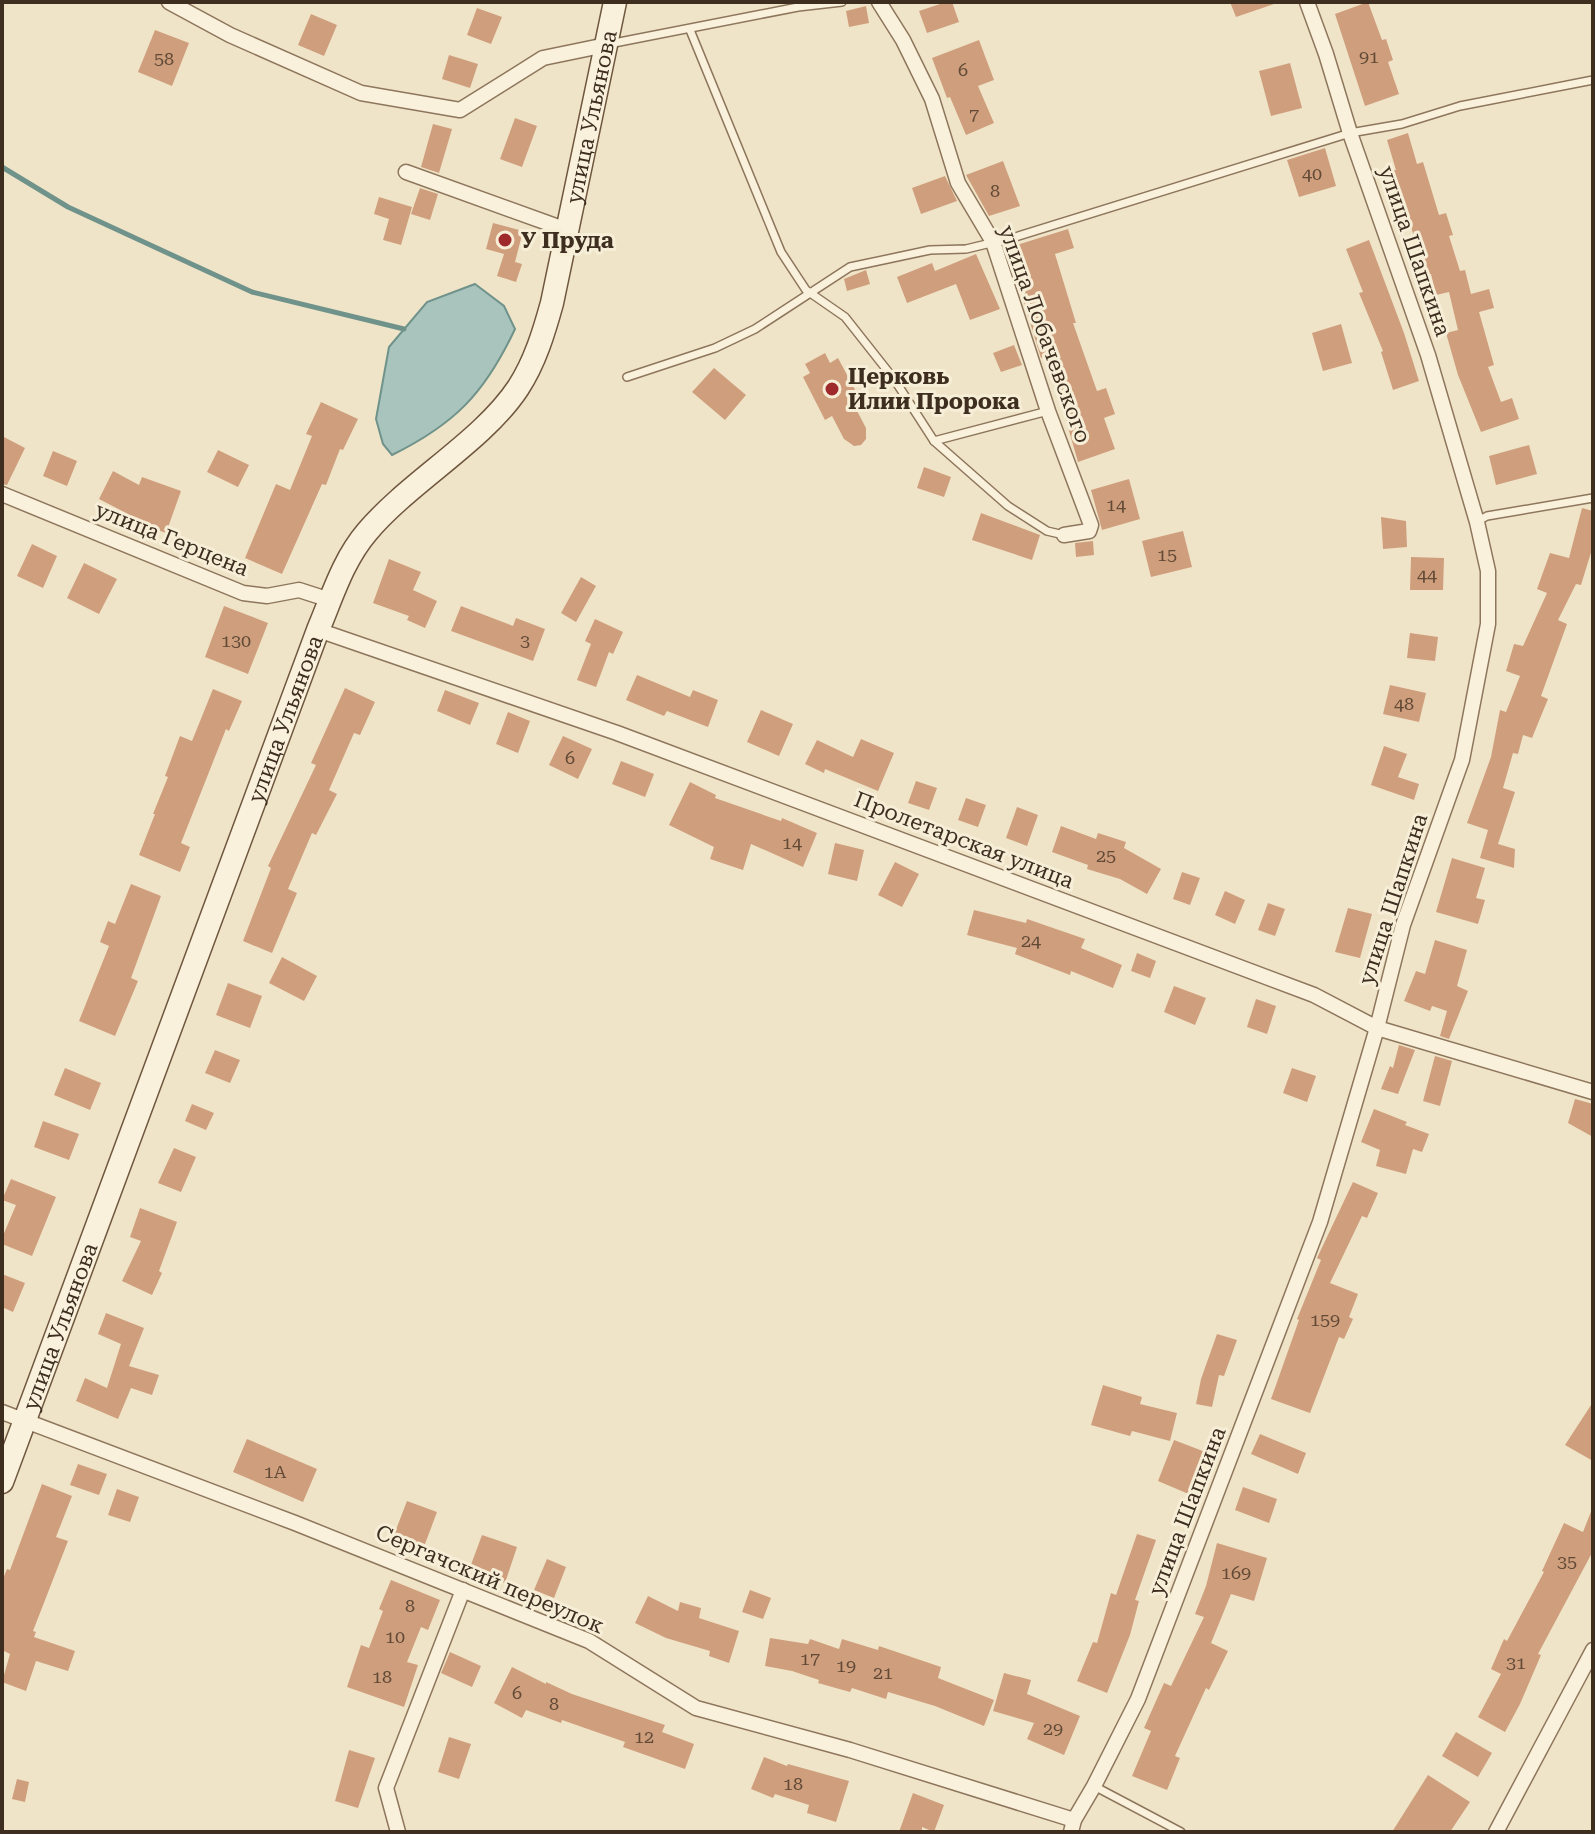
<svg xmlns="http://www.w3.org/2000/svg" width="1595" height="1834" viewBox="0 0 1595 1834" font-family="'Roboto Serif',serif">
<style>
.water{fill:#a9c4bc;stroke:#6f938a;stroke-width:2}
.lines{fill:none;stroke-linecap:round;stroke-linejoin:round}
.stream{stroke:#6f938a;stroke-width:5}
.building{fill:#cf9f7d}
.lane-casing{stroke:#8d765c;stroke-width:10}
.street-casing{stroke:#8d765c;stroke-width:17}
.secondary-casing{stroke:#6f573f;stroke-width:25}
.lane{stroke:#faf1dc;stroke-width:7}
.street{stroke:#faf1dc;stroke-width:14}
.secondary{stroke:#faf1dc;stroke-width:22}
.poi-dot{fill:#9e2a2b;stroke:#f7eed8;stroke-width:3}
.labels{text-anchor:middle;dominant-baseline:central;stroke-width:6;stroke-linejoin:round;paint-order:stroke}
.number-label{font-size:18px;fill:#624a37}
.street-label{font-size:22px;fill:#3d2e20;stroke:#f7eed8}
.poi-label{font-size:22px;font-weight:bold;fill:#3d2e20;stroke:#f7eed8;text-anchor:start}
</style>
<rect width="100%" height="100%" fill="#f0e4c8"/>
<path class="water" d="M475 284 504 306 515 329C485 393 455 424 392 455L383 444 376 419 389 347 427 302Z"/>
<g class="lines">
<polyline class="stream" points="2,167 68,207 252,292 404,329"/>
</g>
<g class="building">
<polygon points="946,2 952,2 959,22 927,33 919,11"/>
<polygon points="1230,2 1274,2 1274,4 1236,17"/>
<polygon points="1368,2 1382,40 1386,39 1393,60 1388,62 1399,94 1365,106 1335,14"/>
<polygon points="866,6 869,23 849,27 846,11"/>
<polygon points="477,8 502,17 491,44 467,35"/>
<polygon points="311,14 337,25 324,56 298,45"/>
<polygon points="155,30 189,43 172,86 138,72"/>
<polygon points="979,40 994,80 978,86 994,123 966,135 950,97 947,98 932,58"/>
<polygon points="449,55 478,64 470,88 442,79"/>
<polygon points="1290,63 1302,108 1271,116 1259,71"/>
<polygon points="515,118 537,126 522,167 500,159"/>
<polygon points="433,124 452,129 439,173 421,167"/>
<polygon points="1408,133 1417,164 1423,162 1439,215 1446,213 1453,235 1449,236 1460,271 1465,270 1471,294 1489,289 1494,308 1479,312 1494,365 1488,367 1501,402 1512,398 1519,419 1481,432 1458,375 1446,333 1458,330 1449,292 1436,295 1431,274 1426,275 1407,214 1403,215 1397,194 1400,193 1394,170 1396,170 1387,140"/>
<polygon points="1325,148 1336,186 1299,197 1287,160"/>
<polygon points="1003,161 1020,206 989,216 966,175"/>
<polygon points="945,176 957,201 921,214 912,188"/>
<polygon points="420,188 438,194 430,220 411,214"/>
<polygon points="379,197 412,207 401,245 383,240 389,219 374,214"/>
<polygon points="493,223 523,231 515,262 522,264 516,282 497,276 504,254 486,249"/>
<polygon points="1068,229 1074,248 1055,254 1076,323 1073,323 1097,391 1106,388 1115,414 1104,418 1115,449 1078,462 1061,403 1045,356 1041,358 1007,248"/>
<polygon points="1369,240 1404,333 1419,381 1393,390 1381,352 1383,351 1359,293 1363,292 1346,249"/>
<polygon points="976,254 1000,309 970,320 956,284 907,303 897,277 932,263 935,271"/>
<polygon points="866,270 870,284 847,291 844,279"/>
<polygon points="1341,324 1352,363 1323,371 1312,333"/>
<polygon points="1014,345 1022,365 1001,372 993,353"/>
<polygon points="825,353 830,363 838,358 861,401 854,405 866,428 866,439 861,445 854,446 844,439 832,416 825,420 803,377 810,373 805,364"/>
<polygon points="714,368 746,395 725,420 692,392"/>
<polygon points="321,402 358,419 343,450 340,449 326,485 322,484 282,574 245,558 276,484 290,490 312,436 306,434"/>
<polygon points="2,436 25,448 7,485 2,484"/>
<polygon points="1529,445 1537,474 1496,485 1489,456"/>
<polygon points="218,450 249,465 238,487 207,472"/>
<polygon points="53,451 77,461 67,486 43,476"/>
<polygon points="924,467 951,477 944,497 917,488"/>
<polygon points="113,471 139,485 142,477 181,491 166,533 127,519 128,514 99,499"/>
<polygon points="1129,479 1140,519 1102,530 1091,490"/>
<polygon points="1582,508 1593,511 1593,546 1581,585 1576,584 1558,620 1567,624 1541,696 1548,699 1532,738 1523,735 1518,754 1513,753 1503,788 1515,792 1498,844 1515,849 1514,868 1480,858 1488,830 1467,823 1491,757 1500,710 1506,712 1520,676 1506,671 1514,644 1523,646 1547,593 1537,589 1550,553 1569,558"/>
<polygon points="981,513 1040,535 1032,560 972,540"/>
<polygon points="1381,517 1406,521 1407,547 1383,549"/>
<polygon points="1183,531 1192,567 1151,577 1142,541"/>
<polygon points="1093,541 1094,555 1076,557 1075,543"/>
<polygon points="32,544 57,556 43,588 17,576"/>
<polygon points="1411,557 1444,558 1443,590 1410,590"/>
<polygon points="389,559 421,572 413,590 437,601 425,628 407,620 409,616 373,603"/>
<polygon points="84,563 117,579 99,614 67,598"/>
<polygon points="581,577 596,586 576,622 561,613"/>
<polygon points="224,606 268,623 248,674 205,657"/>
<polygon points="461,606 513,626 516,618 545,629 533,661 451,631"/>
<polygon points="595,619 623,632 613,654 609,652 596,687 577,680 591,644 585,641"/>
<polygon points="1410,633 1438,637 1435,661 1407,658"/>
<polygon points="637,675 690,697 693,690 718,700 708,727 667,711 664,716 626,700"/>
<polygon points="1390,685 1426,693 1419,722 1383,714"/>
<polygon points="345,688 375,702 360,735 354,733 329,790 337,794 316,835 312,833 288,889 297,893 272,953 243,941 271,868 268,866 316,765 311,763"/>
<polygon points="213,689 242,701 229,731 226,729 181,843 190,847 180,872 139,855 155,814 153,814 168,777 165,776 180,736 192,741"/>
<polygon points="445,690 479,703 470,725 437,711"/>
<polygon points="761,710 793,724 779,756 747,742"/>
<polygon points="508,712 530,721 518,753 496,744"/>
<polygon points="563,736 592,749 578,779 549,765"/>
<polygon points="861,739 894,753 878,791 825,769 824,773 805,764 817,740 853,757"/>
<polygon points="1384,746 1407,754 1398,777 1419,784 1414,800 1371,785"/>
<polygon points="621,761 654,774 645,797 612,784"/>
<polygon points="916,781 937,788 929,810 908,803"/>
<polygon points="690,782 716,795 715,798 781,821 782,818 817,833 803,867 751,844 743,870 710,859 714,847 669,825"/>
<polygon points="966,798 986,805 978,827 958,820"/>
<polygon points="1017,807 1038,815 1027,846 1006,838"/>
<polygon points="1061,826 1096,839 1098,833 1126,842 1124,848 1161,869 1147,894 1120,879 1087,869 1088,865 1052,852"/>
<polygon points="835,843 864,850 857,881 828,874"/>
<polygon points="1452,858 1485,868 1476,898 1485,900 1478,924 1436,912"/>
<polygon points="895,862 919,874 902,907 878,895"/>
<polygon points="1182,872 1200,878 1190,905 1173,899"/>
<polygon points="131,884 161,896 131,978 138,981 115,1036 79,1021 109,946 100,942 108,921 115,924"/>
<polygon points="1225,891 1245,900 1235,924 1215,915"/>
<polygon points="1268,903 1285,909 1275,936 1258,930"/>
<polygon points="1348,908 1372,914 1360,958 1335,952"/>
<polygon points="974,910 1026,923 1027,919 1085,939 1081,948 1122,965 1113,988 1071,971 1070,975 1015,954 1017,948 967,935"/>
<polygon points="1435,940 1467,950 1457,986 1468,991 1449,1039 1440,1036 1447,1011 1432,1006 1430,1011 1404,1001 1416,971 1425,974"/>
<polygon points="1137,953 1156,961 1150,978 1131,971"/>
<polygon points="282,957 317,976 304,1001 269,983"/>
<polygon points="228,983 262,996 250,1028 216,1015"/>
<polygon points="1174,986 1206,998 1195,1025 1164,1012"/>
<polygon points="1256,999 1276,1006 1267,1034 1247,1027"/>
<polygon points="1399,1045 1415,1050 1398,1094 1381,1089 1390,1066 1393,1068"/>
<polygon points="215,1050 240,1060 230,1083 205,1073"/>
<polygon points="1435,1056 1452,1061 1440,1106 1423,1101"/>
<polygon points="65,1068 101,1083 90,1110 54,1095"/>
<polygon points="1292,1068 1316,1076 1307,1102 1283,1093"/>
<polygon points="1575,1099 1593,1104 1593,1137 1568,1123"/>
<polygon points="192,1104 214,1113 206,1130 185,1121"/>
<polygon points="1374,1109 1407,1122 1405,1125 1429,1134 1422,1152 1413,1149 1406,1174 1376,1166 1380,1150 1361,1142"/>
<polygon points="43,1121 79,1134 69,1160 34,1147"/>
<polygon points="174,1148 196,1157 181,1192 158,1183"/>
<polygon points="11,1179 56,1197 32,1256 2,1244 2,1238 16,1205 2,1200"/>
<polygon points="1353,1182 1378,1193 1367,1218 1362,1216 1330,1283 1358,1294 1349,1317 1353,1319 1344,1339 1339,1337 1310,1413 1271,1399 1299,1320 1297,1319 1321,1260 1317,1258"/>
<polygon points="140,1208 177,1222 159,1271 162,1273 152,1295 122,1281 141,1241 130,1237"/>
<polygon points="2,1274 25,1283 13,1312 2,1307"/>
<polygon points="106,1313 144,1328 129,1366 159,1375 152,1395 131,1388 118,1419 76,1401 85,1378 107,1388 121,1344 98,1334"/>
<polygon points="1217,1334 1237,1340 1224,1376 1219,1375 1212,1407 1196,1404 1201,1379"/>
<polygon points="1103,1385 1142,1397 1140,1404 1177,1413 1170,1441 1132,1431 1130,1436 1091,1425"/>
<polygon points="1593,1402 1593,1461 1565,1445"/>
<polygon points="1260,1434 1306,1453 1298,1474 1251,1454"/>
<polygon points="247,1439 317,1469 303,1502 233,1472"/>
<polygon points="1174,1440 1208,1453 1191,1495 1158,1481"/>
<polygon points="78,1464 107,1474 99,1495 70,1485"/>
<polygon points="42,1484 72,1496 56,1537 68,1541 33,1631 36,1632 34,1637 75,1651 68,1671 36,1661 26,1691 2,1682 10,1654 2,1650 2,1581 7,1569 10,1570"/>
<polygon points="1243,1487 1277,1499 1269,1523 1235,1510"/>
<polygon points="117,1489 139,1497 130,1522 108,1515"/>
<polygon points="407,1501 437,1512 422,1552 392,1540"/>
<polygon points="1592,1509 1593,1551 1538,1654 1541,1655 1520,1704 1505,1732 1478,1717 1501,1674 1491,1669 1504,1639 1507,1641 1544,1572 1542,1571 1564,1523 1583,1532"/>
<polygon points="1137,1534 1156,1540 1135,1600 1139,1601 1130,1635 1107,1693 1077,1681 1093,1642 1097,1643 1111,1593 1116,1595"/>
<polygon points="482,1535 517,1547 505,1583 469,1570"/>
<polygon points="1217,1543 1267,1558 1254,1601 1231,1594 1211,1643 1228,1651 1209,1690 1206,1688 1175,1756 1180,1758 1167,1790 1132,1776 1151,1731 1144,1728 1164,1683 1171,1686 1204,1617 1195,1614 1206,1586"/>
<polygon points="547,1559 566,1567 554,1598 534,1590"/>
<polygon points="391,1580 440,1600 428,1630 421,1627 407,1662 418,1665 404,1707 347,1687 361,1645 369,1648 383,1611 379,1609"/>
<polygon points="750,1590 771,1598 763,1619 742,1612"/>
<polygon points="648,1596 678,1611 680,1602 701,1608 699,1618 739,1631 729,1663 709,1656 710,1651 666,1638 635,1623"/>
<polygon points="770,1638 808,1644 810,1639 839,1649 842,1639 878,1650 879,1646 941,1667 938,1678 994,1700 984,1726 935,1706 888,1692 886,1699 852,1688 850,1692 818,1683 819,1680 792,1671 765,1666"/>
<polygon points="450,1652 481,1666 472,1687 441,1673"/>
<polygon points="512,1667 546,1684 546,1682 572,1694 665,1725 662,1732 694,1744 685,1769 623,1747 625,1742 562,1720 561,1723 526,1710 522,1718 494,1703"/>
<polygon points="1004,1673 1031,1680 1027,1694 1080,1716 1064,1755 1027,1739 1034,1723 993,1711"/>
<polygon points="1456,1732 1492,1753 1478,1777 1442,1756"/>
<polygon points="449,1737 471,1744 459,1779 438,1772"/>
<polygon points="349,1750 375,1758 358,1808 335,1801"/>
<polygon points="764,1757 787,1766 788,1764 849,1781 836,1822 807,1813 809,1805 775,1794 773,1798 751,1789"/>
<polygon points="1428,1775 1470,1802 1450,1832 1392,1832"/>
<polygon points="17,1779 29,1782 25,1802 12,1799"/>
<polygon points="913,1793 944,1805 934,1832 922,1827 922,1832 899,1832"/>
</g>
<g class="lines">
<defs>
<g id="lane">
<polyline points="690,30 781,252 806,290 845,317 894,379 934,441 1008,506 1047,531 1064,535"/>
<polyline points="609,44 798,7 842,2"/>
<polyline points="627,377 715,348 755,329 850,267 930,250 966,249 1012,238 1350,133 1402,124 1460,106 1593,80"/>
<polyline points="934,441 1048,411"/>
<polyline points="1478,521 1487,516 1593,498"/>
<polyline points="1094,1786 1181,1832"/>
</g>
<g id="street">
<polyline points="169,2 230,35 361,93 460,110 543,58 606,45"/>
<polyline points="879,2 903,40 932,99 958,183 993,242 1048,411 1091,525 1089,531 1064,535"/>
<polyline points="406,172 567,230"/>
<polyline points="2,494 243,593 267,596 299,590 330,600"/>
<polyline points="318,630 617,733 1314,995 1377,1028 1593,1092"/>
<polyline points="2,1412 295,1523 589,1641 696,1708 850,1750 1074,1820"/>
<polyline points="398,1832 386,1788 463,1590"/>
<polyline points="1071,1832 1074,1820 1094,1786 1138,1699 1320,1222 1377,1028 1403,925 1462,760 1488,624 1488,571 1477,522 1428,355 1350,133 1326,54 1307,2"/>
<polyline points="1496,1832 1593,1650"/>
</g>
<g id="secondary">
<path id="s1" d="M2 1482 318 630C332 597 343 560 367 532 409 482 483 441 518 388 535 362 544 332 552 303L615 2"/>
</g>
</defs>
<use href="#lane" class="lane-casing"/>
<use href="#street" class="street-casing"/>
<use href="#secondary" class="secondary-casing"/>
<use href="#lane" class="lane"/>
<use href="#street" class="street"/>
<use href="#secondary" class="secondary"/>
</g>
<g class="poi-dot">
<circle cx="505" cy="240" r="8"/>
<circle cx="832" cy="389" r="8"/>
</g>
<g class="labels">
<g class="number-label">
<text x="1369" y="56">91</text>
<text x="164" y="58">58</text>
<text x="963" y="69">6</text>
<text x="974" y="114">7</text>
<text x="1312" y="173">40</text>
<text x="995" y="190">8</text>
<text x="1116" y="504">14</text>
<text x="1167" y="554">15</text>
<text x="1427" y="574">44</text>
<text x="236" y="640">130</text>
<text x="525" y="640">3</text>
<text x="1404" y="703">48</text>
<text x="570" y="757">6</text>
<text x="792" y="842">14</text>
<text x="1106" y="855">25</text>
<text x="1031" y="940">24</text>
<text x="1325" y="1319">159</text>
<text x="275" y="1471">1А</text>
<text x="1567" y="1561">35</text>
<text x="1236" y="1572">169</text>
<text x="410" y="1605">8</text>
<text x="395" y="1636">10</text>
<text x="810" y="1658">17</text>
<text x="1516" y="1662">31</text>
<text x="846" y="1665">19</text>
<text x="883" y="1672">21</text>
<text x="382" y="1676">18</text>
<text x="517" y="1692">6</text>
<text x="554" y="1703">8</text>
<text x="1053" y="1728">29</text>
<text x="644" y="1736">12</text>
<text x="793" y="1783">18</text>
</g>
<g class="street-label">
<text stroke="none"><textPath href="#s1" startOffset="1510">улица Ульянова</textPath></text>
<text transform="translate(1415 251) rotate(71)">улица Шапкина</text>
<text transform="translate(1045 334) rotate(70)">улица Лобачевского</text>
<text transform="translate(172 539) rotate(22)">улица Герцена</text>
<text stroke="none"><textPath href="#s1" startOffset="814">улица Ульянова</textPath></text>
<text transform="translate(964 840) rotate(21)">Пролетарская улица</text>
<text transform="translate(1393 899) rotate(-72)">улица Шапкина</text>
<text stroke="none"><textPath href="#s1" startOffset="166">улица Ульянова</textPath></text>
<text transform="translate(1187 1511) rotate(-69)">улица Шапкина</text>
<text transform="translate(490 1579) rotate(23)">Сергачский переулок</text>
</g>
<g class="poi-label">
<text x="521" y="240">У Пруда</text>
<text x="848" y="376">Церковь<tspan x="848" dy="25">Илии Пророка</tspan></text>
</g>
</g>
<rect width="1595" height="1834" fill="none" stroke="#3d2e20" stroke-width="8"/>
</svg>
